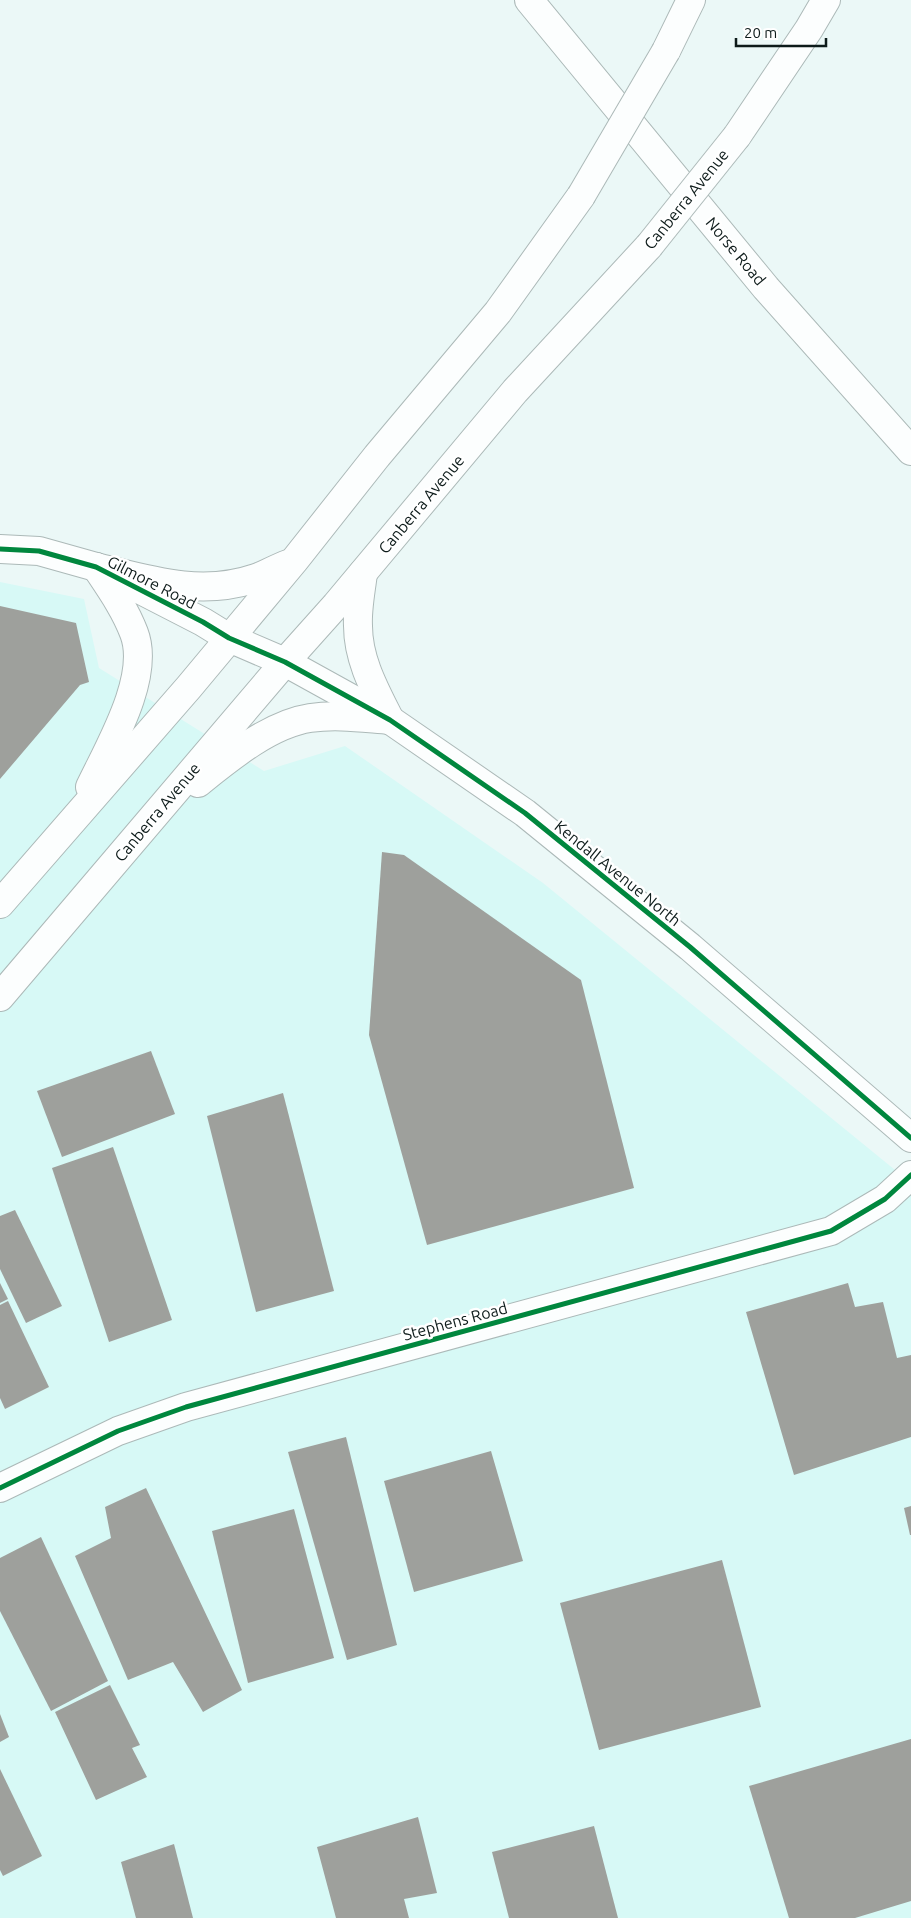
<svg xmlns="http://www.w3.org/2000/svg" width="911" height="1918" viewBox="0 0 911 1918" font-family="Ubuntu,sans-serif">
<style>
.built{fill:#d7f9f6}
.building{fill:#9ea09c}
.lines{fill:none;stroke-linecap:round;stroke-linejoin:round}
.minor-casing{stroke:#acb9b8;stroke-width:30}
.major-casing{stroke:#acb9b8;stroke-width:30}
.highway-casing{stroke:#acb9b8;stroke-width:30}
.minor{stroke:#fcfefe;stroke-width:28}
.major{stroke:#fcfefe;stroke-width:28}
.highway{stroke:#fcfefe;stroke-width:28}
.highway-bridge-casing{stroke:#acb9b8;stroke-width:30;stroke-linecap:butt}
.highway-bridge{stroke:#fcfefe;stroke-width:28}
.cycleway-casing{stroke:#fff;stroke-width:8}
.cycleway{stroke:#00873e;stroke-width:5}
.labels{text-anchor:middle;dominant-baseline:central;stroke-width:5;stroke-linejoin:round;paint-order:stroke}
.street-label{font-size:16px;fill:#0d1b1a;stroke:#fff}
</style>
<rect width="100%" height="100%" fill="#ebf8f7"/>
<polygon class="built" points="0,582 84,599 99,668 264,771 345,746 543,883 911,1183 911,1918 0,1918"/>
<g class="building">
<polygon points="0,606 76,623 89,682 80,685 0,779"/>
<polygon points="382,852 404,855 581,980 634,1188 427,1245 369,1035"/>
<polygon points="151,1051 175,1114 62,1157 37,1091"/>
<polygon points="283,1093 334,1291 256,1312 207,1116"/>
<polygon points="113,1147 172,1320 109,1342 52,1168"/>
<polygon points="15,1210 62,1306 26,1323 0,1269 0,1216"/>
<polygon points="0,1283 8,1299 0,1303"/>
<polygon points="848,1283 855,1307 883,1302 897,1358 911,1355 911,1437 794,1475 746,1312"/>
<polygon points="8,1301 49,1387 5,1409 0,1398 0,1305"/>
<polygon points="346,1437 397,1645 347,1660 288,1452"/>
<polygon points="491,1451 523,1561 414,1592 384,1481"/>
<polygon points="146,1488 242,1690 203,1712 173,1662 128,1680 75,1556 111,1538 105,1507"/>
<polygon points="911,1506 911,1535 910,1535 904,1508"/>
<polygon points="294,1509 334,1658 248,1683 212,1531"/>
<polygon points="41,1537 108,1681 51,1711 0,1611 0,1558"/>
<polygon points="722,1560 761,1707 599,1750 560,1603"/>
<polygon points="110,1685 140,1745 132,1748 147,1777 96,1800 55,1712"/>
<polygon points="0,1714 9,1737 0,1742"/>
<polygon points="911,1739 911,1901 855,1918 789,1918 749,1786"/>
<polygon points="0,1769 42,1856 3,1876 0,1870"/>
<polygon points="418,1817 437,1893 404,1899 409,1918 336,1918 317,1847"/>
<polygon points="594,1826 618,1918 509,1918 492,1852"/>
<polygon points="174,1844 193,1918 136,1918 121,1862"/>
</g>
<g class="lines">
<defs>
<g id="minor">
<polyline points="0,549 39,551 96,567 203,622 229,638 285,662 390,720 525,813 690,947 911,1138"/>
<polyline points="0,1488 118,1431 186,1407 831,1231 885,1199 911,1175"/>
</g>
<polyline id="major" points="529,0 766,288 911,451"/>
<g id="highway">
<polyline points="666,51 691,0"/>
<polyline points="737,136 809,29 826,0"/>
<path d="M96 567C149 580 201 597 256 578 267 574 277 568 288 564"/>
<path d="M363 573C361 590 357 609 358 626 358 660 375 690 390 720"/>
<path d="M198 783C229 758 270 724 310 718 337 714 363 718 390 720"/>
<path d="M90 787C109 747 151 677 134 633 125 609 110 588 96 567"/>
<polyline points="0,904 189,687 294,561 377,456 498,312 581,196"/>
<polyline points="0,997 285,662 336,605 515,391 649,246"/>
</g>
</defs>
<use href="#minor" class="minor-casing"/>
<use href="#major" class="major-casing"/>
<use href="#highway" class="highway-casing"/>
<use href="#minor" class="minor"/>
<use href="#major" class="major"/>
<use href="#highway" class="highway"/>
<defs>
<g id="highway-bridge">
<polyline points="581,196 666,51"/>
<polyline points="649,246 737,136"/>
</g>
</defs>
<use href="#highway-bridge" class="highway-bridge-casing"/>
<use href="#highway-bridge" class="highway-bridge"/>
<defs>
<g id="cycleway">
<polyline points="0,549 39,551 96,567 203,622 229,638 285,662 390,720 525,813 690,947 911,1138"/>
<polyline points="0,1488 118,1431 186,1407 831,1231 885,1199 911,1175"/>
</g>
</defs>
<use href="#cycleway" class="cycleway-casing"/>
<use href="#cycleway" class="cycleway"/>
</g>
<g class="labels">
<g class="street-label">
<text transform="translate(686 199) rotate(-51)">Canberra Avenue</text>
<text transform="translate(736 251) rotate(50)">Norse Road</text>
<text transform="translate(421 504) rotate(-50)">Canberra Avenue</text>
<text transform="translate(152 582) rotate(27)">Gilmore Road</text>
<text transform="translate(157 812) rotate(-50)">Canberra Avenue</text>
<text transform="translate(618 873) rotate(39)">Kendall Avenue North</text>
<text transform="translate(455 1321) rotate(-15)">Stephens Road</text>
</g>
</g>
<path d="M736 38v8h90v-8" fill="none" stroke="#0d1b1a" stroke-width="2.5"/>
<text x="744" y="38" font-size="15" fill="#0d1b1a" stroke="#ffffff" stroke-width="4" paint-order="stroke">20 m</text>
</svg>
